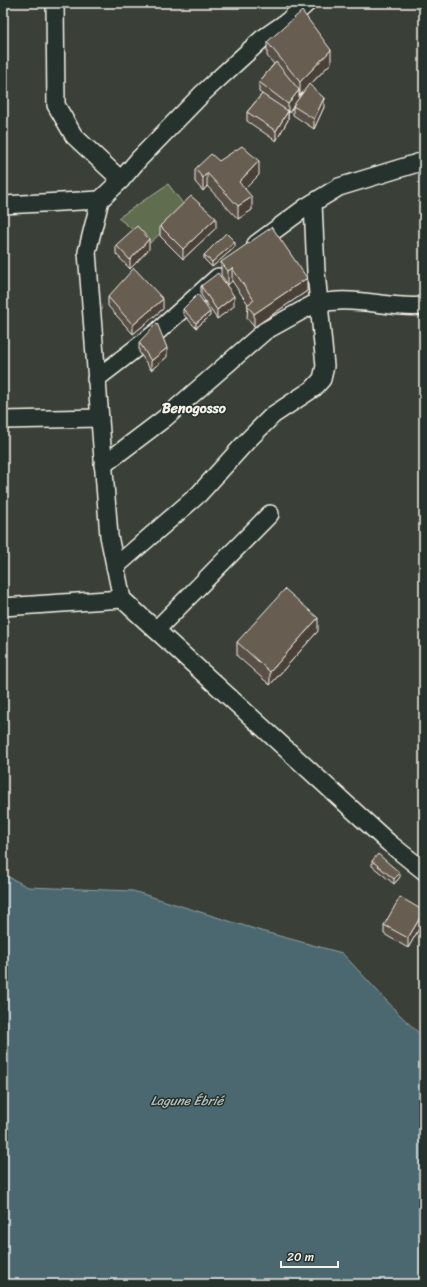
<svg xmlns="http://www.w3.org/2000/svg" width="427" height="1287" viewBox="0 0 427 1287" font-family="Sriracha,sans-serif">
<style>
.green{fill:#616e4f;stroke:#aab09c}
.water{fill:#4b6871;stroke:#8f9fa1}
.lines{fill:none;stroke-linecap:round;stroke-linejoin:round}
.minor-casing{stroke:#f4f1e8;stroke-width:20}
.minor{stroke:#26332d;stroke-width:17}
.wall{fill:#595046;stroke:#f4f1e8;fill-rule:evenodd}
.shaded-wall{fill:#484139;stroke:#f4f1e8}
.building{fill:#675d51;stroke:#f4f1e8}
.labels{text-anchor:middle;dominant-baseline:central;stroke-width:3;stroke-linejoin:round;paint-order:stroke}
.water-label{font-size:13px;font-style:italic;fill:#b0bab8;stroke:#26332d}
.quarter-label{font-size:14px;font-weight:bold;fill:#f4f1e8;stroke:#26332d}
</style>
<rect width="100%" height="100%" fill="#3a4038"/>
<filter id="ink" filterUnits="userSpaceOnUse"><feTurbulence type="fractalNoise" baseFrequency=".025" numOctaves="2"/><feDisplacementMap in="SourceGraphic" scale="8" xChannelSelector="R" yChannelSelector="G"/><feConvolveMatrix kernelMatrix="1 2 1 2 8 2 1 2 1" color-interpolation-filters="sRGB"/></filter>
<g filter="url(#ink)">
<polygon class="green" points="168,184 187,209 150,243 118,218"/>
<polygon class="water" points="3,874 28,887 133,891 261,931 342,953 400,1015 424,1038 424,1284 3,1284"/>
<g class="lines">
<defs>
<g id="minor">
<polyline points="55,3 56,105 74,136 121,180"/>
<polyline points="307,3 288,21 262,39 239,60 203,93 139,159 121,180 100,200 87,252 109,536 122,599 389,843 424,871"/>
<polyline points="3,205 100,200"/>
<polyline points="256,244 306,207 339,187 424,161"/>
<polyline points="96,379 157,332 218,277"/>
<polyline points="3,420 100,418"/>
<path d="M103 465 165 418 265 331 312 305C320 302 328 302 337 301 366 299 395 309 424 306"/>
<polyline points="115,567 199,494 247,441 273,415 314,388 322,379 325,366 316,272 313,203"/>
<polyline points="3,607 122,599"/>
<polyline points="156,630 270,514"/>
</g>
</defs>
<use href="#minor" class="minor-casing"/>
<use href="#minor" class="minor"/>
</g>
<g class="wall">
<path d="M267 42 331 63 310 85 324 107 314 129 293 115V107L288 114V113V120L276 141 247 121V112L262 94 259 92V82L274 64 267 56ZM304 91 299 98V94L300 95Z"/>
<polygon points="219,161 259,175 245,189 252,210 238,219 207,186 203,191 195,182 195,169"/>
<polygon points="160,226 216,228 183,259 160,236"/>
<polygon points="116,245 149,249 130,269 116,254"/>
<polygon points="235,247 212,267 204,259 204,255"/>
<polygon points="221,262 307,291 254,327 247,318 248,304 232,281 228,285 221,275"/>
<polygon points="201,286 234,306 217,319 201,295"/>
<polygon points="108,297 163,309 133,334 108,306"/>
<polygon points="183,309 210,316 196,328 183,314"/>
<polygon points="139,342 167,357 151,370 139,352"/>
<polygon points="318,631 270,685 237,656 237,642"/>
<polygon points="372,861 400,877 394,884 372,866"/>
<polygon points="424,920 408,948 384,934 384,925"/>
</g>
<g class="shaded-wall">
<polygon points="331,50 331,63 300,95 300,82"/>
<polygon points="299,90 299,100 293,106 293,107 288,114 288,104"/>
<polygon points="324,98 324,107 314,129 314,119"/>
<polygon points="288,111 288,120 276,141 276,131"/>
<polygon points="259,161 259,175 239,195 239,182"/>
<polygon points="207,173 207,186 203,191 203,178"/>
<polygon points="252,197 252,210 238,219 238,206"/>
<polygon points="216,218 216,228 183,259 183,249"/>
<polygon points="149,239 149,249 130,269 130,260"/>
<polygon points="235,242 235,247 212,267 212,262"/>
<polygon points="232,268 232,281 228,285 228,271"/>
<polygon points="307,278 307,291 254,327 254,314"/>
<polygon points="234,296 234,306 217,319 217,310"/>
<polygon points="163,299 163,309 133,334 133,325"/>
<polygon points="210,312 210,316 196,328 196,323"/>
<polygon points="167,348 167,357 151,370 151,361"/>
<polygon points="318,618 318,631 270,685 270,672"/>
<polygon points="400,873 400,877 394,884 394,879"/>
<polygon points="424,911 424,920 408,948 408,938"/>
</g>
<g class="building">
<polygon points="302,11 331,50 300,82 267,42"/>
<polygon points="276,62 299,90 288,104 259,82"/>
<polygon points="309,84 324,98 314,119 293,106"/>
<polygon points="262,94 288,111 276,131 247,112"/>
<polygon points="242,146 259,161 239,182 252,197 238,206 207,173 203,178 195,169 211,154 219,161"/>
<polygon points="191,196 216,218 183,249 160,226"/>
<polygon points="137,226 149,239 130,260 116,245"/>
<polygon points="272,227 307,278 254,314 247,305 254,300 232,268 228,271 221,262"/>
<polygon points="226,233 235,242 212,262 204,255"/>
<polygon points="134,268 163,299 133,325 108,297"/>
<polygon points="218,273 234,296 217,310 201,286"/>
<polygon points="198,294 210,312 196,323 183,309"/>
<polygon points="157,323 167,348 151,361 139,342"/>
<polygon points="285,589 318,618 270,672 237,642"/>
<polygon points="378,854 400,873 394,879 372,861"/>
<polygon points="400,897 424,911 408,938 384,925"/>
</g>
</g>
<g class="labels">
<g class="water-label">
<text x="187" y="1100">Lagune Ébrié</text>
</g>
<g class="quarter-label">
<text x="194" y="408">Benogosso</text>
</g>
</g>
<rect width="427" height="1287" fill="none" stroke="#26332d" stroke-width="16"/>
<rect x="8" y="8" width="411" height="1271" fill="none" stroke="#f4f1e8" stroke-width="1.5" filter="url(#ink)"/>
<path d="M281 1261v6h57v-6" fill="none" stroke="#f4f1e8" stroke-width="2"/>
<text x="287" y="1261" font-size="12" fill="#f4f1e8" stroke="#26332d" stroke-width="3" paint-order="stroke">20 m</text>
</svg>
